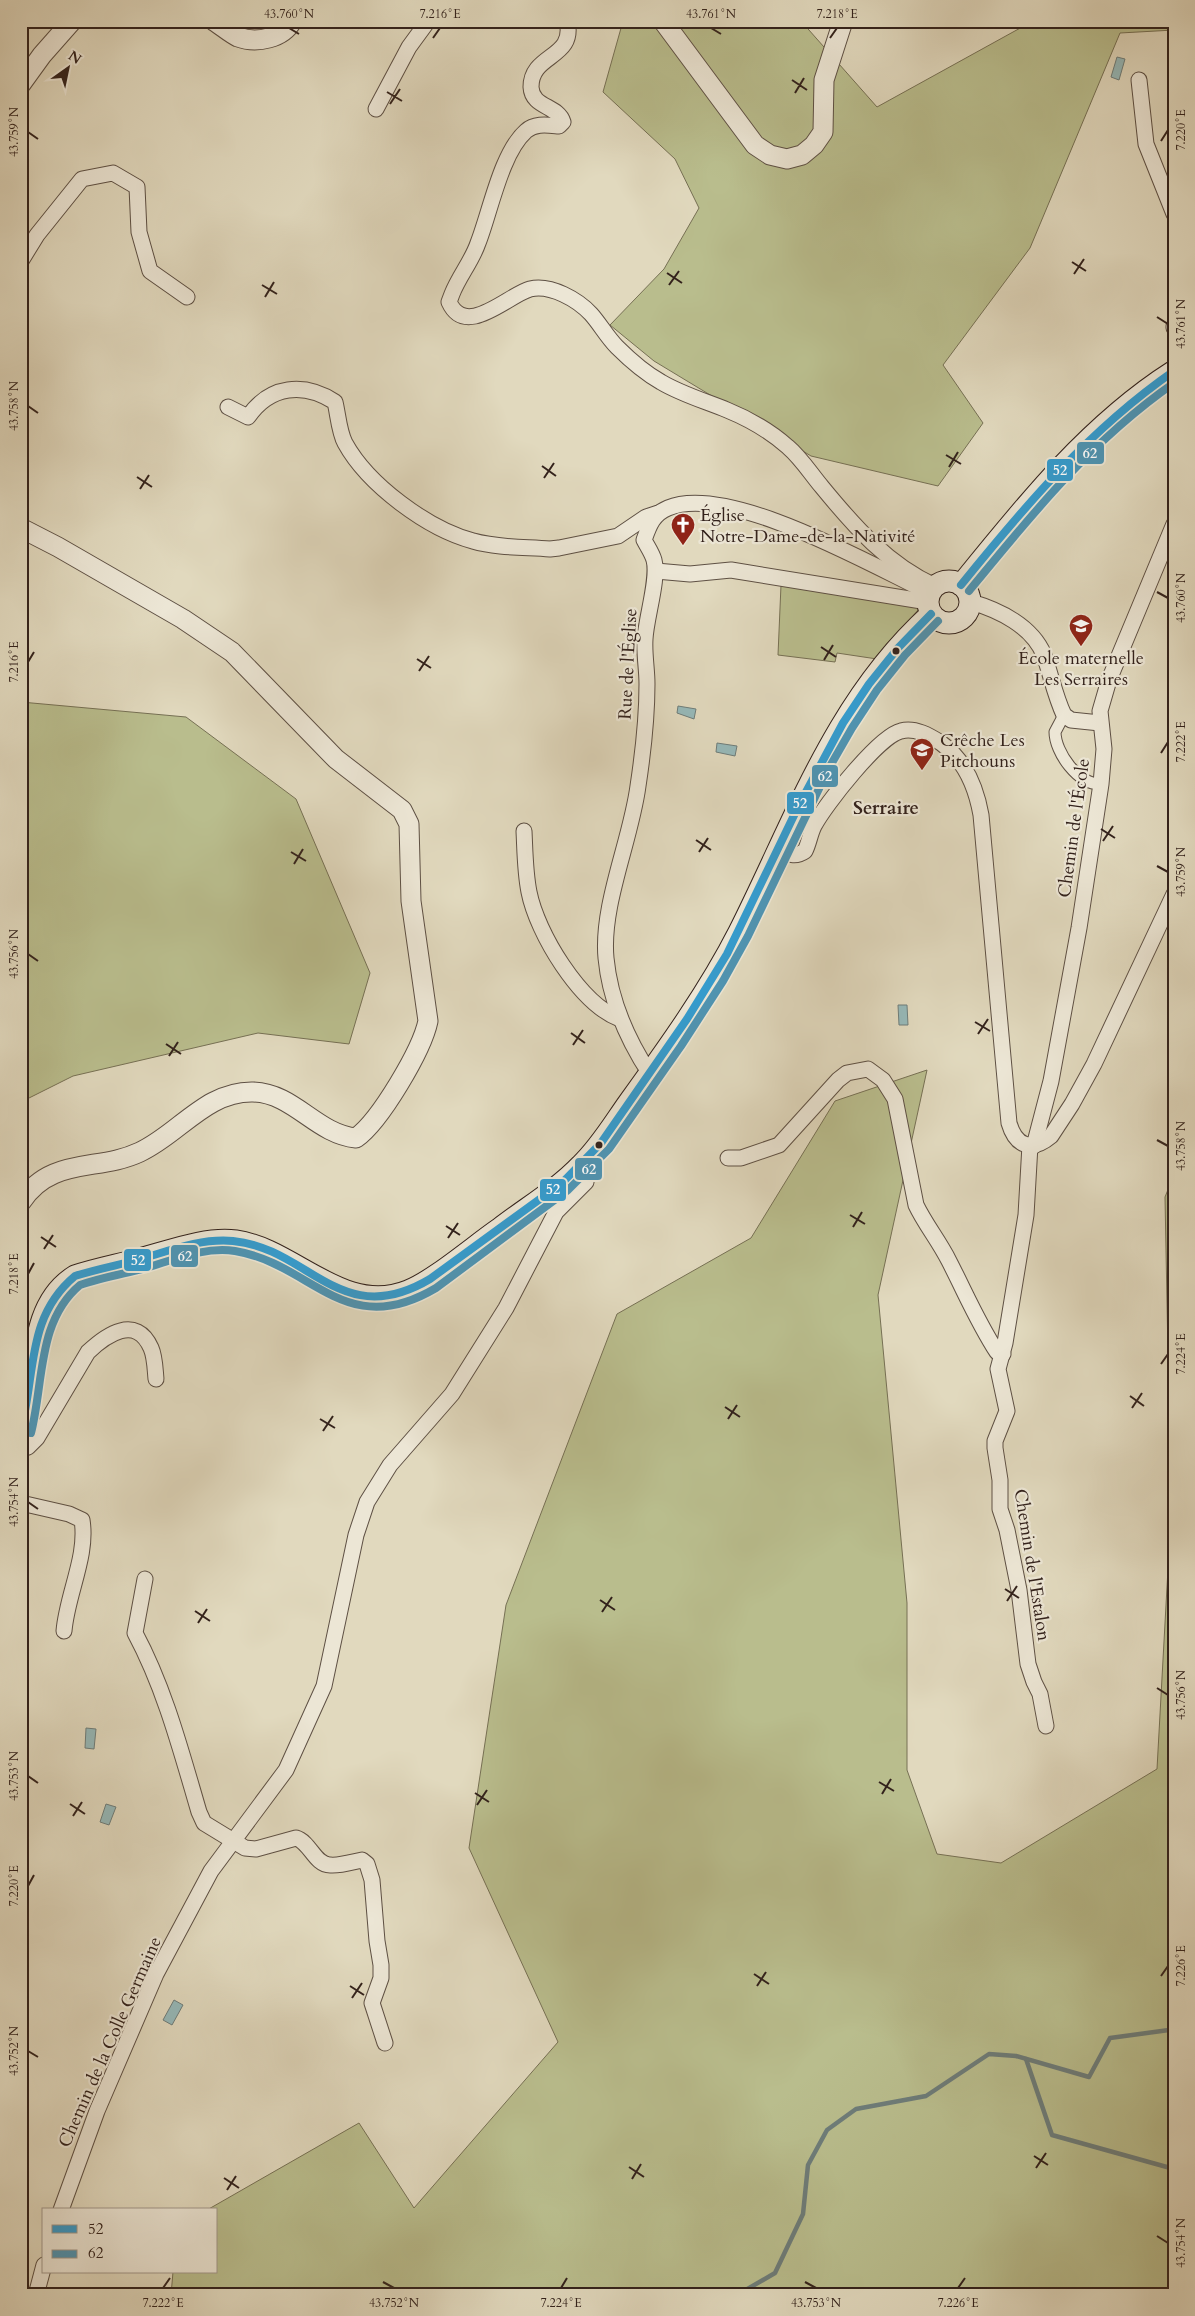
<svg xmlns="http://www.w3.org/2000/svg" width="1195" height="2316" viewBox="0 0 1195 2316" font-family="Cardo,serif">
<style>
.green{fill:#b9bd8d;stroke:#767054}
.water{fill:#96b9b9;stroke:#6e7d7a}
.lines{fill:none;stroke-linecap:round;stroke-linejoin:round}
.stream{stroke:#6e7d7a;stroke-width:4.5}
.pedestrian-casing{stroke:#5e5044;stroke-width:13}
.minor-casing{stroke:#5e5044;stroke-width:17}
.tertiary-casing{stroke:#5e5044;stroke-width:21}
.secondary-casing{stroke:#33221c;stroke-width:23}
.pedestrian{stroke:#ece6d5;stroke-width:11}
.minor{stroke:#ece6d5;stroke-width:15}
.tertiary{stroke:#ece6d5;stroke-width:19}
.secondary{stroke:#ece6d5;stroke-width:21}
.bus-1-casing{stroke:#ece6d5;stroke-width:11}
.bus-2-casing{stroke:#ece6d5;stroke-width:11}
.bus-1{stroke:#369bcc;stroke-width:8}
.bus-2{stroke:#4f94b2;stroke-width:8}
.ticks{fill:none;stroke:#33221c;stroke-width:2}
.bus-dot{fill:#33221c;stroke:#ece6d5;stroke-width:2}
.labels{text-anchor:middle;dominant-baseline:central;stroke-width:4.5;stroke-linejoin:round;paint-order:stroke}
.poi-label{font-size:18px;fill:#33221c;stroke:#ece6d5;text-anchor:start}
.street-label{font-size:18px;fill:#33221c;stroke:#ece6d5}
.neighbourhood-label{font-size:19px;font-weight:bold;fill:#33221c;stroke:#ece6d5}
.line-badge{stroke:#ece6d5;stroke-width:2}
.badge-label{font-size:14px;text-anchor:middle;font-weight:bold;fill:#fff}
.neatline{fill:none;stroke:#33221c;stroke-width:2}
.ticks-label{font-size:12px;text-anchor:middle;fill:#33221c}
</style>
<rect width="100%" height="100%" fill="#e1d9be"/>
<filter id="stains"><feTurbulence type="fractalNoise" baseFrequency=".004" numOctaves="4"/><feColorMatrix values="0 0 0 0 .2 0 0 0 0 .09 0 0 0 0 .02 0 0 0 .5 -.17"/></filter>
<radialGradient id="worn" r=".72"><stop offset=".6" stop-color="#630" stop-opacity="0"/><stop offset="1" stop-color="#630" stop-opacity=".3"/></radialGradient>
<g class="green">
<polygon points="623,21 801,21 877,107 1033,21 1174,21 1174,30 1120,33 1030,248 943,365 983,423 938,486 811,456 654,361 610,325 664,269 699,208 675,159 603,92"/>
<polygon points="781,585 917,607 918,610 877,659 837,653 835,662 778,655"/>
<polygon points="21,702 186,717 296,799 370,973 349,1044 258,1033 73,1076 21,1102"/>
<polygon points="927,1070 878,1295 907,1603 907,1770 937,1854 1001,1863 1157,1769 1171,1514 1165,1197 1174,1175 1174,2295 171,2295 173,2272 216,2272 216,2210 207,2210 359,2123 414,2208 558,2042 469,1848 506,1605 617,1314 751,1238 835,1101"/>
</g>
<g class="water">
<polygon points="1117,57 1125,59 1119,80 1111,77"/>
<polygon points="678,706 696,709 694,719 677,713"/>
<polygon points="717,743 737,746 735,756 716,752"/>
<polygon points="898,1005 907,1005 908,1025 899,1025"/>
<polygon points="86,1728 96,1729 94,1749 85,1748"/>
<polygon points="106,1804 116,1807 109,1825 100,1822"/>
<polygon points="174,2000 183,2005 172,2025 163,2020"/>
</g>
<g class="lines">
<g class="stream">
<polyline points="1026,2059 1052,2135 1174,2169"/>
<polyline points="737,2295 775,2273 803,2214 808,2165 827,2130 856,2109 926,2096 989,2054 1016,2056 1089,2077 1110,2038 1169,2030 1174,2018"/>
</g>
<defs>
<path id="pedestrian" d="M1064 715 1055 732C1055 752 1078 785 1101 784"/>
<g id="minor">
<path d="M567 21C576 59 531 53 531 87 532 108 558 105 563 122L559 126C547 125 535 123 526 131 501 153 490 213 478 243 472 261 459 276 452 294L449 302C466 339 508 295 530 289 551 284 578 300 591 314 600 324 607 337 617 347 630 360 645 373 661 382 681 394 705 401 727 410 749 419 770 431 788 447 801 458 811 474 822 487 854 526 888 565 935 586"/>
<polyline points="1139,80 1146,144 1174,214"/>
<polyline points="376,109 409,47 428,21"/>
<polyline points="21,261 37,235 82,179 113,173 137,187 139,232 150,271 187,297"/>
<polyline points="1174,326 1174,328"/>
<path d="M228 407 248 417C270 385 304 382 335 402 338 414 339 432 345 443 368 485 428 529 473 541 497 548 525 547 550 549L559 548 618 536 646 517 658 513"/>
<polyline points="656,571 690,574 731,570 928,602"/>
<path d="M971 602C999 610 1032 626 1044 655 1051 675 1055 696 1064 715L1071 720 1100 723"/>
<path d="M524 831C525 851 525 872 529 892 537 933 580 1004 620 1019"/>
<path d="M778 849C788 854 795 858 805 851 809 843 810 834 814 826 825 805 879 736 901 731 915 727 930 736 941 743 965 760 976 787 981 815L1009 1123C1016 1147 1032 1152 1051 1136L1072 1104 1094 1064 1174 894"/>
<path d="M650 1074C627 1039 610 1000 606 958 601 905 631 840 638 786 643 753 647 718 647 684 647 669 644 654 645 639 646 618 659 578 654 560 652 553 647 546 644 540 649 526 653 514 668 508 727 483 868 563 924 590"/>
<polyline points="1030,1145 1026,1215 1005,1343 998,1369 1007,1411 995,1441 995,1448 1000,1480 1000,1509 1007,1530 1019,1590 1028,1664 1034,1682 1040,1694 1046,1726"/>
<polyline points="1034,1146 1051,1081 1079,928 1101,784 1104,749 1100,711 1109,680 1174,524"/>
<path d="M728 1158H741L779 1145 838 1080 847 1073 868 1069 883 1080 895 1099 916 1205C925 1224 939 1241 949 1261 965 1292 978 1323 997 1352L1003 1354"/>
<path d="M21 1449 28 1447 37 1438 88 1352C106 1335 136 1314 151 1348 155 1357 155 1369 156 1379"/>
<path d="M21 1503 69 1514 82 1520C88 1556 67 1594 64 1631"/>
<path d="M145 1579 135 1633C165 1689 181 1751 199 1812L204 1823 245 1848 256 1849 296 1838C310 1842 315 1865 330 1865 340 1866 352 1862 362 1860L367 1864 372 1880 377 1941 381 1965V1978L372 2003 385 2043"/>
<polyline points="61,2210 97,2111 156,1974 211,1871 286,1770 324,1686 356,1535 367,1502 390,1465 452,1394 506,1308 556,1212 586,1182 587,1174 581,1165"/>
<polyline points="36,2295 44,2265"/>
</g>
<g id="tertiary">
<path d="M214 21C222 26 230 33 238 37 257 44 283 38 292 21"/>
<polyline points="663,21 755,145 770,155 787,159 802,155 814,145 823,132 824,80 843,21"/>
<polyline points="21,84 42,55 72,21"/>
<path d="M21 528 58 547 183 619 232 652 336 759 402 810 409 824 411 901 428 1021C422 1050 380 1121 356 1138 316 1134 294 1093 253 1092 206 1091 179 1134 140 1152 98 1172 51 1156 21 1202"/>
</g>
<g id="secondary">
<circle cx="949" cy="602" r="21"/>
<path d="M961 585C1024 507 1089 425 1174 371"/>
<path d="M21 1430C38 1381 25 1307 75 1276 96 1269 118 1265 140 1259 170 1251 205 1237 236 1241 294 1249 343 1317 408 1291 435 1280 473 1247 499 1229 526 1208 557 1190 581 1165 600 1147 614 1123 629 1102 668 1048 709 991 739 932 796 819 835 701 931 614"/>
</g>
</defs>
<use href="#pedestrian" class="pedestrian-casing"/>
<use href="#minor" class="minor-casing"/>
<use href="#tertiary" class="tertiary-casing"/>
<use href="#secondary" class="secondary-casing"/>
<use href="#pedestrian" class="pedestrian"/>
<use href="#minor" class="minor"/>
<use href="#tertiary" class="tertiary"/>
<use href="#secondary" class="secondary"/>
<defs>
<g id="bus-1">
<path d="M961 585C1025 506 1089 430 1174 371"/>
<path d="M21 1429C36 1373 26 1317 75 1276 97 1269 119 1265 141 1259 171 1250 202 1238 233 1241 309 1248 341 1332 430 1279L562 1183 601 1143 687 1019 727 954 799 805 843 723 869 684 898 648 931 614"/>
</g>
<g id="bus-2">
<path d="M969 591C1031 515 1092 440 1174 383"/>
<path d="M31 1433C44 1382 37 1321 80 1285 100 1278 122 1274 142 1269 171 1261 204 1246 235 1251 313 1264 345 1342 436 1288L568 1190 609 1149 681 1046 723 981 748 936 829 768 852 728 877 690 905 655 938 621"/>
</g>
</defs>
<use href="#bus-1" class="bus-1-casing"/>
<use href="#bus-2" class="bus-2-casing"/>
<use href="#bus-1" class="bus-1"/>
<use href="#bus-2" class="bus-2"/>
</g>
<path class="ticks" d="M289 28 299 34M711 28 721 34M433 38 440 28M830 38 837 28M792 80 807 90M387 92 402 101M795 93 804 78M390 104 400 89M28 132 38 139M1161 141 1168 130M1072 262 1086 271M667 273 682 283M1074 274 1084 259M262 285 277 294M669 285 679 271M265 297 274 282M1157 317 1168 324M28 406 38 413M946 455 961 464M542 466 556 476M949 467 958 452M137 477 152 487M544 478 554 463M140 489 149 475M1157 592 1168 598M821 647 836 657M417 659 431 668M824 660 833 645M28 662 34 652M419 671 429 656M1161 753 1168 742M1101 829 1115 838M696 840 711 850M1103 841 1113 826M291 852 306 861M699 852 708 838M294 864 303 849M1157 866 1168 872M28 954 38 961M975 1022 990 1031M571 1033 585 1043M978 1034 988 1019M166 1044 181 1054M573 1045 583 1030M169 1056 178 1042M1157 1140 1168 1146M850 1215 865 1224M446 1226 460 1235M853 1227 862 1212M41 1237 56 1247M448 1238 458 1223M44 1249 53 1235M28 1274 34 1263M1161 1364 1168 1354M1130 1396 1144 1406M725 1407 740 1417M1132 1408 1142 1393M320 1419 335 1428M728 1419 737 1405M323 1431 333 1416M28 1502 38 1509M1005 1589 1019 1598M600 1600 615 1610M1007 1601 1017 1586M195 1611 210 1621M602 1612 612 1597M198 1623 207 1609M1157 1688 1168 1695M28 1776 38 1783M879 1782 894 1791M475 1793 489 1802M882 1794 891 1779M70 1804 85 1814M477 1805 487 1790M73 1816 82 1802M28 1886 34 1875M754 1974 769 1984M1161 1976 1168 1966M350 1986 364 1995M757 1986 766 1972M352 1998 362 1983M28 2051 38 2057M1034 2156 1048 2165M629 2167 644 2177M1036 2168 1046 2153M224 2178 239 2188M632 2179 641 2164M227 2190 236 2176M1157 2236 1168 2243M383 2282 394 2288M805 2282 816 2288M163 2288 170 2278M561 2288 567 2278M958 2288 965 2278"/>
<defs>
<symbol id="church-pin" viewBox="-11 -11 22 30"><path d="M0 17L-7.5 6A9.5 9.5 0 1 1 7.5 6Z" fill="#8f2418" stroke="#ece6d5"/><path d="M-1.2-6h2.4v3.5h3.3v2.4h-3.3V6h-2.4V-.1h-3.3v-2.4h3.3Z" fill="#fff"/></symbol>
<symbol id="school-pin" viewBox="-11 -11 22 30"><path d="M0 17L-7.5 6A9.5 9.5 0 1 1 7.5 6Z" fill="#8f2418" stroke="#ece6d5"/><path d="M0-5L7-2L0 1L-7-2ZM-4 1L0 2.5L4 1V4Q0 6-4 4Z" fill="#fff"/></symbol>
</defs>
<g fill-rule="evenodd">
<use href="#church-pin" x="669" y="511" width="28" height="38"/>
<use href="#school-pin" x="1067" y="612" width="28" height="38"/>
<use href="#school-pin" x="908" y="736" width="28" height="38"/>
</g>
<g class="bus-dot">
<circle cx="896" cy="651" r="4.5"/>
<circle cx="599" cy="1145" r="4.5"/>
</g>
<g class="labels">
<g class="poi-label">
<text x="700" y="515">Église<tspan x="700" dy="21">Notre-Dame-de-la-Nativité</tspan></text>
<text x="1081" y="658" text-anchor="middle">École maternelle<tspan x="1081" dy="21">Les Serraires</tspan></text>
<text x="940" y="740">Crêche Les<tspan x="940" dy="21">Pitchouns</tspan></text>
</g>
<g class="street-label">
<text transform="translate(628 664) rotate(-87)">Rue de l'Église</text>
<text transform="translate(1074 828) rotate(-82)">Chemin de l'École</text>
<text transform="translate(1032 1565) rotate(81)">Chemin de l'Estalon</text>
<text transform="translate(110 2042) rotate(-66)">Chemin de la Colle Germaine</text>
</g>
<g class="neighbourhood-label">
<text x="886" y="808">Serraire</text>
</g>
</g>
<g class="line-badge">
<rect x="1076" y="441" width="29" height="24" rx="5" fill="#4f94b2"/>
<rect x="1046" y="458" width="28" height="24" rx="5" fill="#369bcc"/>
<rect x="811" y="764" width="28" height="24" rx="5" fill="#4f94b2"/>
<rect x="786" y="791" width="29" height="24" rx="5" fill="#369bcc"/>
<rect x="574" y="1157" width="29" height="24" rx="5" fill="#4f94b2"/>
<rect x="539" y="1178" width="28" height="24" rx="5" fill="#369bcc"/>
<rect x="170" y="1244" width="29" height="24" rx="5" fill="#4f94b2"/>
<rect x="123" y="1248" width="29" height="24" rx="5" fill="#369bcc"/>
</g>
<g class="badge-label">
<text x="1090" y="458">62</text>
<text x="1060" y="475">52</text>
<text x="825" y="781">62</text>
<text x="800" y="808">52</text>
<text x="589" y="1174">62</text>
<text x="553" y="1194">52</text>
<text x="185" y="1261">62</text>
<text x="138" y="1265">52</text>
</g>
<rect width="1195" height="2316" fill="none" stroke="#e1d9be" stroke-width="55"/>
<rect x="42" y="2208" width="175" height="65" fill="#ece6d5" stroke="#a2988b"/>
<rect x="52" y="2225" width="25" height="8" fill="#369bcc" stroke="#a2988b"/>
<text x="88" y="2234" font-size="15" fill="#33221c">52</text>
<rect x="52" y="2250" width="25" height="8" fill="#4f94b2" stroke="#a2988b"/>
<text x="88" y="2258" font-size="15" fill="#33221c">62</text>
<g transform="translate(68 68) rotate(33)" stroke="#ece6d5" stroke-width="4" paint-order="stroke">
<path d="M0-4L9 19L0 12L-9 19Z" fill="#33221c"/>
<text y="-8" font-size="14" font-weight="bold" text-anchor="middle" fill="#33221c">N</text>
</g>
<rect x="28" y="28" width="1140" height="2260" class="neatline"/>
<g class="ticks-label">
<text x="289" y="18">43.760°N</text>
<text x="440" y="18">7.216°E</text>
<text x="711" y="18">43.761°N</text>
<text x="837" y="18">7.218°E</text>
<text transform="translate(1181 130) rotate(-90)" y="4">7.220°E</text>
<text transform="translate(14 132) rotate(-90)" y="4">43.759°N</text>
<text transform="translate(1181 324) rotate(-90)" y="4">43.761°N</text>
<text transform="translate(14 406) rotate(-90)" y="4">43.758°N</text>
<text transform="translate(1181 598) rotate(-90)" y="4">43.760°N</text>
<text transform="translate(14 662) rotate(-90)" y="4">7.216°E</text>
<text transform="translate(1181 742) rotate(-90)" y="4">7.222°E</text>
<text transform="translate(1181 872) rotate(-90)" y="4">43.759°N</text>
<text transform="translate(14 954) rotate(-90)" y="4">43.756°N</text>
<text transform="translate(1181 1146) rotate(-90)" y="4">43.758°N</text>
<text transform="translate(14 1274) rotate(-90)" y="4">7.218°E</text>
<text transform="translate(1181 1354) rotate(-90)" y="4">7.224°E</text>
<text transform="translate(14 1502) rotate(-90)" y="4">43.754°N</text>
<text transform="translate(1181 1695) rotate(-90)" y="4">43.756°N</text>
<text transform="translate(14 1776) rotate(-90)" y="4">43.753°N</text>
<text transform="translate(14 1886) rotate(-90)" y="4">7.220°E</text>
<text transform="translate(1181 1966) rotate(-90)" y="4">7.226°E</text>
<text transform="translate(14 2051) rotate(-90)" y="4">43.752°N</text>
<text transform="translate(1181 2243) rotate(-90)" y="4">43.754°N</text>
<text x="163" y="2307">7.222°E</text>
<text x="394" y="2307">43.752°N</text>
<text x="561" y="2307">7.224°E</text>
<text x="816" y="2307">43.753°N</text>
<text x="958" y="2307">7.226°E</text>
</g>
<rect width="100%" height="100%" filter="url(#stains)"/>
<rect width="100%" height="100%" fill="url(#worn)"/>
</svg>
